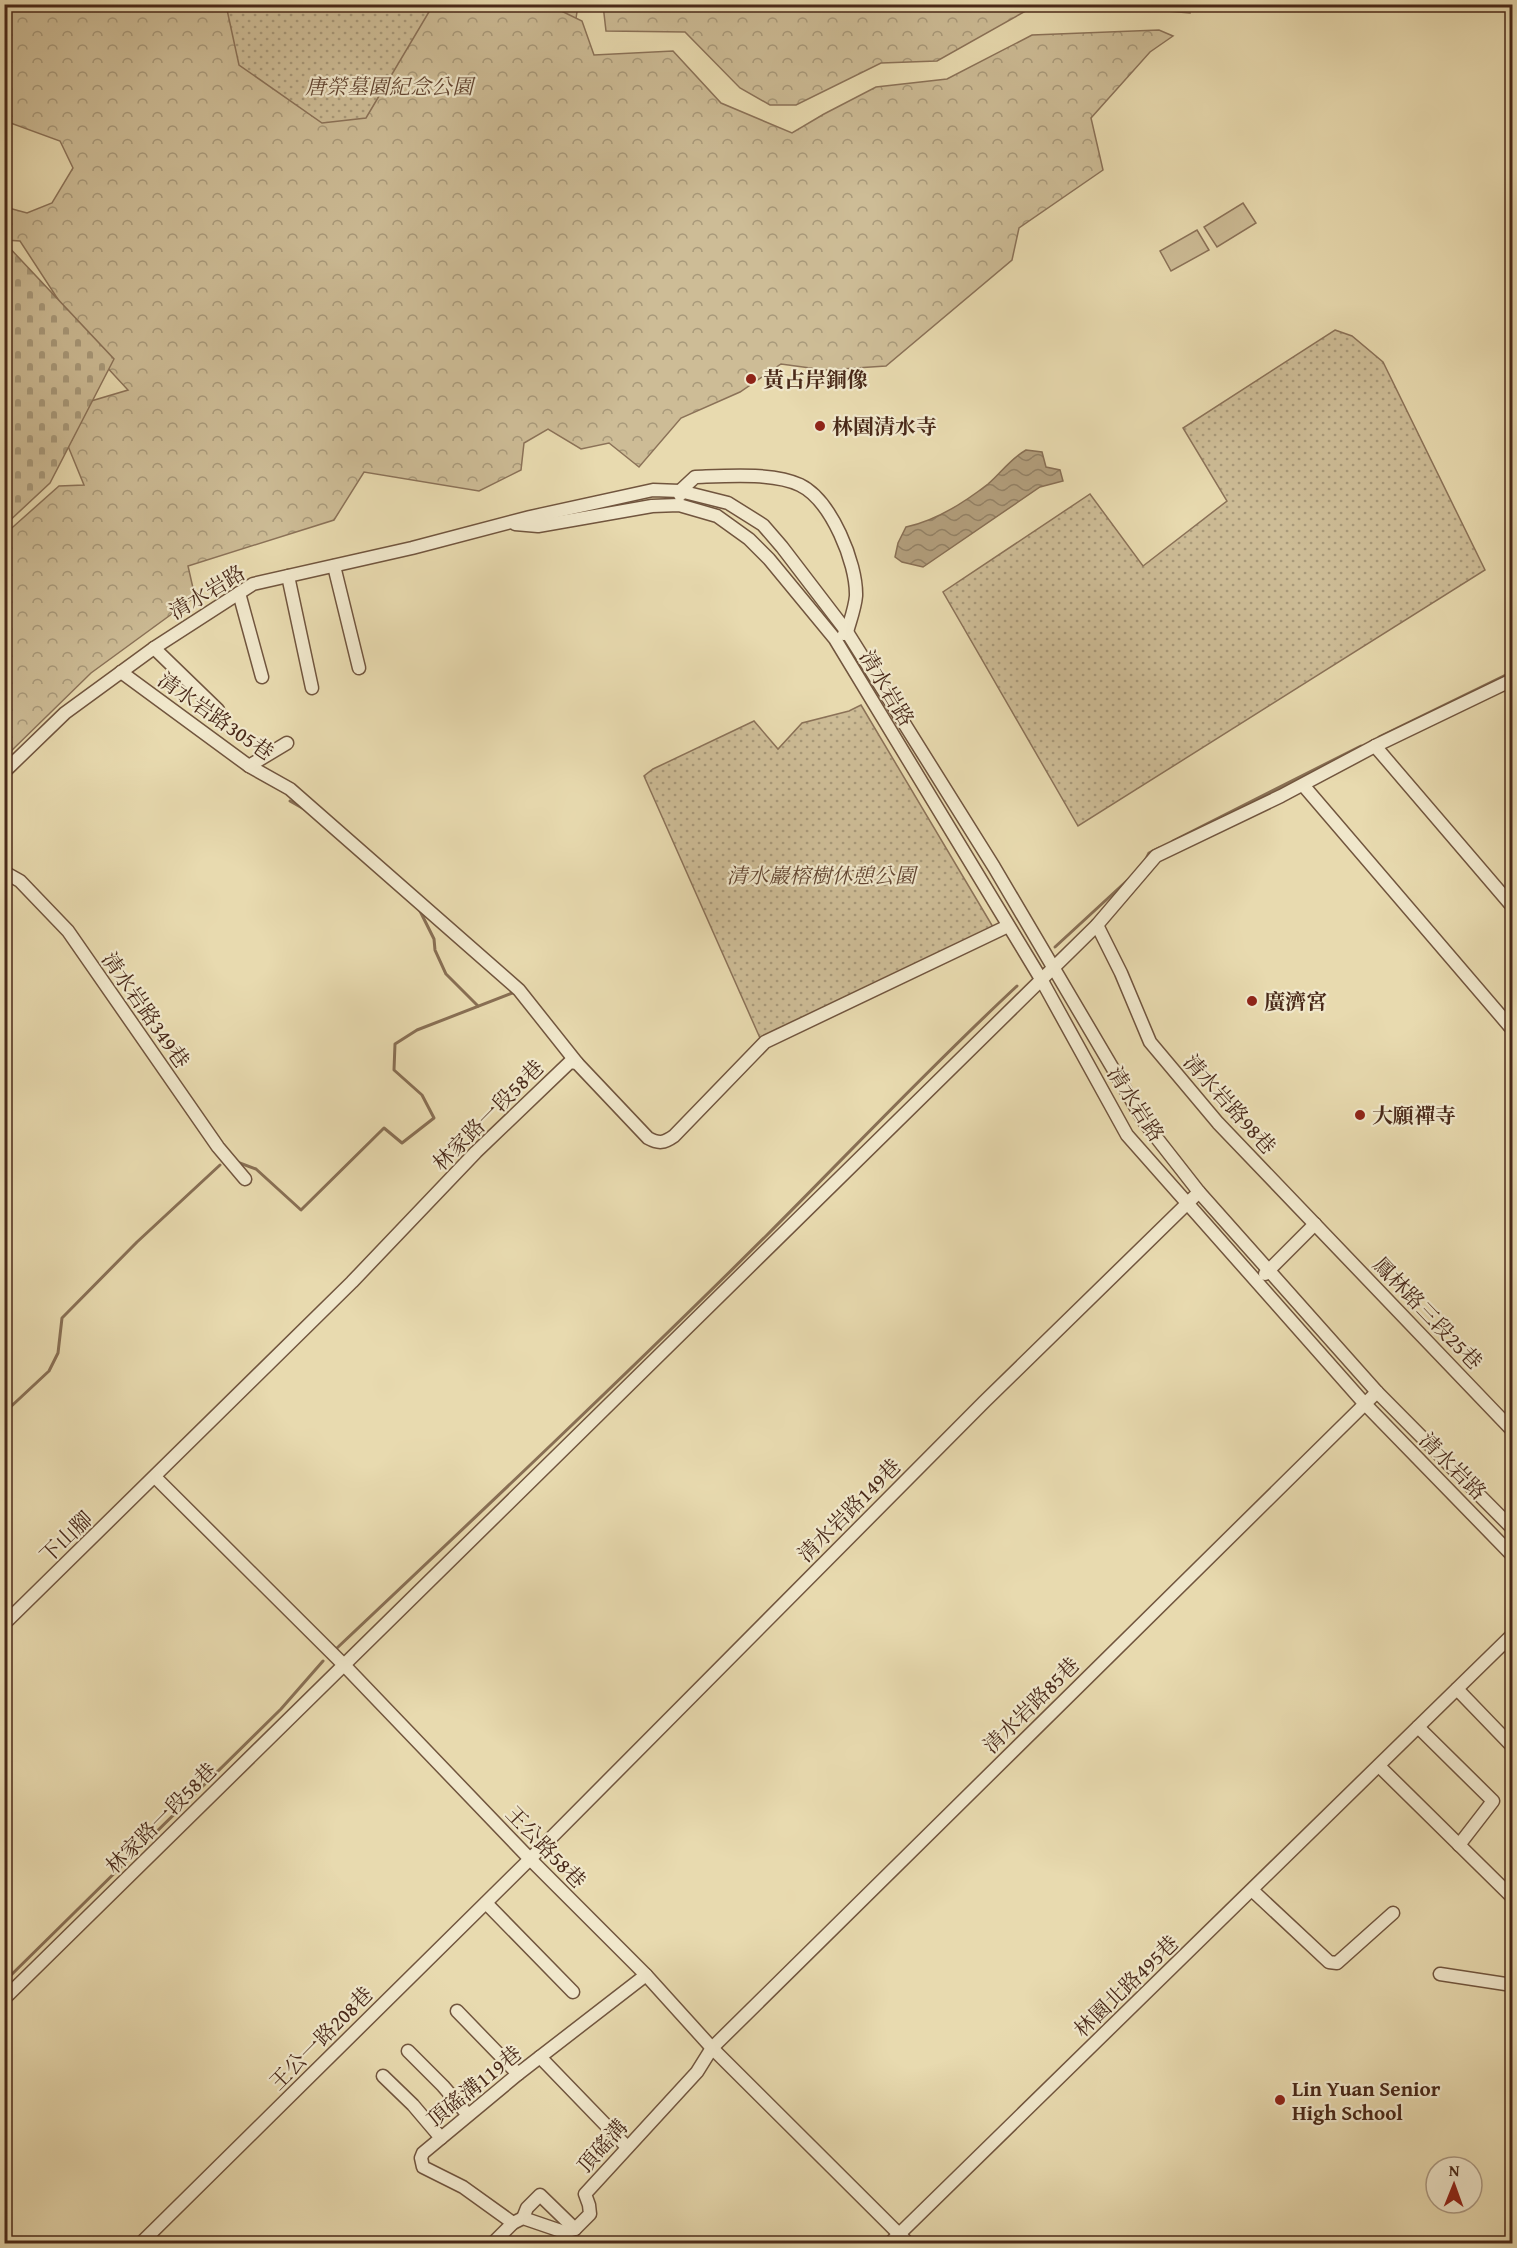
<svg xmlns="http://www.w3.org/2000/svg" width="1517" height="2248" viewBox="0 0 1517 2248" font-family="'Gentium Book Plus','Noto Serif TC',serif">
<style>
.grass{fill:url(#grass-dots);stroke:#8b7258;stroke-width:1.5}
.forest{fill:url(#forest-crowns);stroke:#8b7258;stroke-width:1.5}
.cemetery{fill:url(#cemetery-stones);stroke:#8b7258;stroke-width:1.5}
.pitch{fill:#cdbc96;stroke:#8b7258;stroke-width:1.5}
.water{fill:url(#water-waves);stroke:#886f54;stroke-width:1.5}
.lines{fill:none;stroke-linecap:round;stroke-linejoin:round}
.stream{stroke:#886f54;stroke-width:3}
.minor-casing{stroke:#71553e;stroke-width:15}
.minor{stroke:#f0e7cb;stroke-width:12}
.poi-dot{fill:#8f2418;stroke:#f0e7cb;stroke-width:2}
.labels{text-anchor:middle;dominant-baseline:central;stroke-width:4.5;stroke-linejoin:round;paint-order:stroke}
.park-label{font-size:21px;font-style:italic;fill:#634632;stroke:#f0e7cb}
.poi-label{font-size:21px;font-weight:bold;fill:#492919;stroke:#f0e7cb;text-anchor:start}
.street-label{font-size:21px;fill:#492919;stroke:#f0e7cb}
</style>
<defs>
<pattern id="grass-dots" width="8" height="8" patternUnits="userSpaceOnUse" patternTransform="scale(1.5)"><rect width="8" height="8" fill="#cdbc96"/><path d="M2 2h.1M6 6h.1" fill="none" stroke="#a8997a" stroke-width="1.8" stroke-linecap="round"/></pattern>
<pattern id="forest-crowns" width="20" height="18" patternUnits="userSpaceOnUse" patternTransform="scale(1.5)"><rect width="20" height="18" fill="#cdbc96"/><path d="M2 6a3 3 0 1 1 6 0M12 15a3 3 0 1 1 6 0" fill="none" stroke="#a8997a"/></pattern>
<pattern id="cemetery-stones" width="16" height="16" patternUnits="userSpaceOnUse" patternTransform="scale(1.5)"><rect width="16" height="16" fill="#cdbc96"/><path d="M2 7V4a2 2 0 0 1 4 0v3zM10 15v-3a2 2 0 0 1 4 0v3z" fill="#a8997a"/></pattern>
<pattern id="water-waves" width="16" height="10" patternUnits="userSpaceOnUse" patternTransform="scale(1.5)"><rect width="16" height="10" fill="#b29e7c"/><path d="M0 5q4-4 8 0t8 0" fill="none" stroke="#938165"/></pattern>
</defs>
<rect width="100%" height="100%" fill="#e8daaf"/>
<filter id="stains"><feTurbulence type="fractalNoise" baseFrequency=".00333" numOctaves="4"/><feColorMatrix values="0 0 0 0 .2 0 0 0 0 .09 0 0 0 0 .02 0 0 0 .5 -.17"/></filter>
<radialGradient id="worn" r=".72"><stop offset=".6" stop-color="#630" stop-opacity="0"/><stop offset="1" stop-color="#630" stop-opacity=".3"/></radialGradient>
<g class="grass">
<polygon points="158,5 578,5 571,52 377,177"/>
<polygon points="1335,330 1352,336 1383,362 1485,570 1078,826 943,592 1090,494 1143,566 1227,501 1183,428"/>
<polygon points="861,705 993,927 760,1038 644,776 653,769 754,721 778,749 802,723 849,711"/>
</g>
<g class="forest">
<polygon points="5,5 226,5 239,65 322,123 366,118 433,5 549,5 582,21 594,55 673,51 721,103 792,133 824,114 876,87 947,79 1032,35 1159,30 1173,36 1150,52 1091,118 1103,170 1019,228 1012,260 886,366 825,370 781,364 740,392 681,418 639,467 609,443 581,449 548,429 524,443 521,470 479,491 364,472 334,520 188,566 195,597 91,673 5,757 5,534 59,486 84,485 54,412 128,390 91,350 20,241 5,240 5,207 27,213 52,203 73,168 60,141 5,121"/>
<polygon points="603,5 603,4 1058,5 1031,8 937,61 881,63 796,105 770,105 740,88 685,32 606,31"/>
<polygon points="1092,5 1190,5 1190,13"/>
</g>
<polygon class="cemetery" points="5,243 114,359 50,483 5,525"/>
<g class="pitch">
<polygon points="1243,203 1256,223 1217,247 1204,227"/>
<polygon points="1197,230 1209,250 1171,271 1160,251"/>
</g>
<path class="water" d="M1026 450 1042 452 1046 467 1060 470 1063 481 1040 487 923 567 902 562 895 557 898 543 906 527C935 521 965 502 988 484 1001 473 1010 459 1026 450Z"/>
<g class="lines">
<g class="stream">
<polyline points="1379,737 1512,672"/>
<polyline points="290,801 304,809"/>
<polyline points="1173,841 1361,746"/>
<polyline points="1145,861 1149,853 1159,848"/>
<polyline points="419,909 434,939 435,950 446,974 478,1006"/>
<polyline points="1055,947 1131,877"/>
<polyline points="237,1162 256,1169 301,1210 384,1128 402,1143 434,1118 422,1095 394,1070 395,1044 417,1030 515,992"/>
<polyline points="4,1413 49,1371 58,1353 62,1318 137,1242 220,1165"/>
<path d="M337 1648C481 1512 626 1375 767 1235 850 1152 931 1066 1017 986"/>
<polyline points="4,1982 281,1709 323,1661"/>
</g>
<defs>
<g id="minor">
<path d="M680 495V491L695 477C724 476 773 472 800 485 831 500 857 563 856 596 855 608 850 621 847 632L844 634"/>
<polyline points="515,524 538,526 652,506 679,505 717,516 749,539 769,559 835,639 1041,979 1127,1135 1364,1403 1512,1555"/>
<polyline points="334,566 359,668"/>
<polyline points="288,576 312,688"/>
<polyline points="239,593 262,677"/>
<polyline points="154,648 218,710"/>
<polyline points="121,672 249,766 290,789 519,990 577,1063"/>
<polyline points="1375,746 1512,906"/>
<polyline points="249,766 287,743"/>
<polyline points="4,772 65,713 154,648 253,584 412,548 530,517 653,490 680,491 728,503 763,525 782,547 847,632 994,867 1145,1123 1199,1192 1377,1392 1512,1528"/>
<polyline points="1303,785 1512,1029"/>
<polyline points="4,872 20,881 68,931 218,1147 245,1179"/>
<polyline points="1097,925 1121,973 1150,1042 1218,1123 1512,1430"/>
<polyline points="1265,1274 1315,1224"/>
<polyline points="155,1477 344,1665 530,1859 646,1975 712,2048 909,2244"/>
<path d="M4 1624 352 1282 476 1152 570 1062 577 1063 648 1138C659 1144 664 1143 674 1136L765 1042 1008 926"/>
<polyline points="1457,1689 1512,1746"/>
<polyline points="1418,1727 1493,1801 1459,1845"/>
<polyline points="1379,1766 1512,1897"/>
<polyline points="1253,1891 1329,1962 1337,1963 1393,1913"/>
<polyline points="486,1903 573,1992"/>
<polyline points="1440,1974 1512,1985"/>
<polyline points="4,1999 1097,925 1156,856 1281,796 1375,746 1512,680"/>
<polyline points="457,2011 518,2074"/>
<polyline points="408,2051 443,2086 468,2115"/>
<polyline points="540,2057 627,2147"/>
<polyline points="383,2076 413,2105 441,2138"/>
<polyline points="523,2218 527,2208 540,2195 575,2229"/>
<polyline points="513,2223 463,2187 423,2167 421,2158 423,2153 518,2074 646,1975"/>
<polyline points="140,2244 530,1859 984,1402 1199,1192"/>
<polyline points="492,2244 513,2223 523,2218 564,2232 575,2229 590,2214 589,2205 585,2194 697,2072 712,2048 1377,1392"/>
<polyline points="889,2244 1512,1635"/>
</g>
</defs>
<use href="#minor" class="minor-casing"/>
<use href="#minor" class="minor"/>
</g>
<g class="poi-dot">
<circle cx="751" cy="379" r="6"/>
<circle cx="820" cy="426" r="6"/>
<circle cx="1252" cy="1001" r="6"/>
<circle cx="1360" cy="1115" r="6"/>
<circle cx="1280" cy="2100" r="6"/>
</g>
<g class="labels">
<g class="park-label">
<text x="389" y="86">唐榮墓園紀念公園</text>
<text x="821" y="875">清水巖榕樹休憩公園</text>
</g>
<g class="poi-label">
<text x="763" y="379">黃占岸銅像</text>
<text x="832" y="426">林園清水寺</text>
<text x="1264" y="1001">廣濟宮</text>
<text x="1372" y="1115">大願禪寺</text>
<text x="1292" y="2088">Lin Yuan Senior<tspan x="1292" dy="24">High School</tspan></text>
</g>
<g class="street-label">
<text transform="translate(207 592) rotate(-31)">清水岩路</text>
<text transform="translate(887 688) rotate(59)">清水岩路</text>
<text transform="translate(216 716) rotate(35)">清水岩路305巷</text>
<text transform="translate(146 1010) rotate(55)">清水岩路349巷</text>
<text transform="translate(1136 1104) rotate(57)">清水岩路</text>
<text transform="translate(1230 1104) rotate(48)">清水岩路98巷</text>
<text transform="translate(488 1115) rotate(-45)">林家路一段58巷</text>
<text transform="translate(1428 1313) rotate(46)">鳳林路三段25巷</text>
<text transform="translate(1453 1466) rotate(45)">清水岩路</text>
<text transform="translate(849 1510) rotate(-45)">清水岩路149巷</text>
<text transform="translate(66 1537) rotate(-44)">下山腳</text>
<text transform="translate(1031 1705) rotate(-45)">清水岩路85巷</text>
<text transform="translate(161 1818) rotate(-45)">林家路一段58巷</text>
<text transform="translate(546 1847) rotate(46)">王公路58巷</text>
<text transform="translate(1126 1986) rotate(-44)">林園北路495巷</text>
<text transform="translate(321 2038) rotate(-45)">王公一路208巷</text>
<text transform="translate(474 2086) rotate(-39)">頂磘溝119巷</text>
<text transform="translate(602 2146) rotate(-48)">頂磘溝</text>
</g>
</g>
<rect width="1517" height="2248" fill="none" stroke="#e8daaf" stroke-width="24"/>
<rect x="6" y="6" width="1505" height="2236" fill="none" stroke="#492919" stroke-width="3"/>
<rect x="12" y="12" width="1493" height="2224" fill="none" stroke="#492919" stroke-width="1.5"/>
<g transform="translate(1454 2185) rotate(1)"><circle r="28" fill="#f0e7cb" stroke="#ad9b84" stroke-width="1.5"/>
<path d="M0-4.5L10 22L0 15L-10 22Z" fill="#8f2418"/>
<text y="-9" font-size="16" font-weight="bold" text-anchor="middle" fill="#492919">N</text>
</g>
<rect width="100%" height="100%" filter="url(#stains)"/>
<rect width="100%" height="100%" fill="url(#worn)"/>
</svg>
